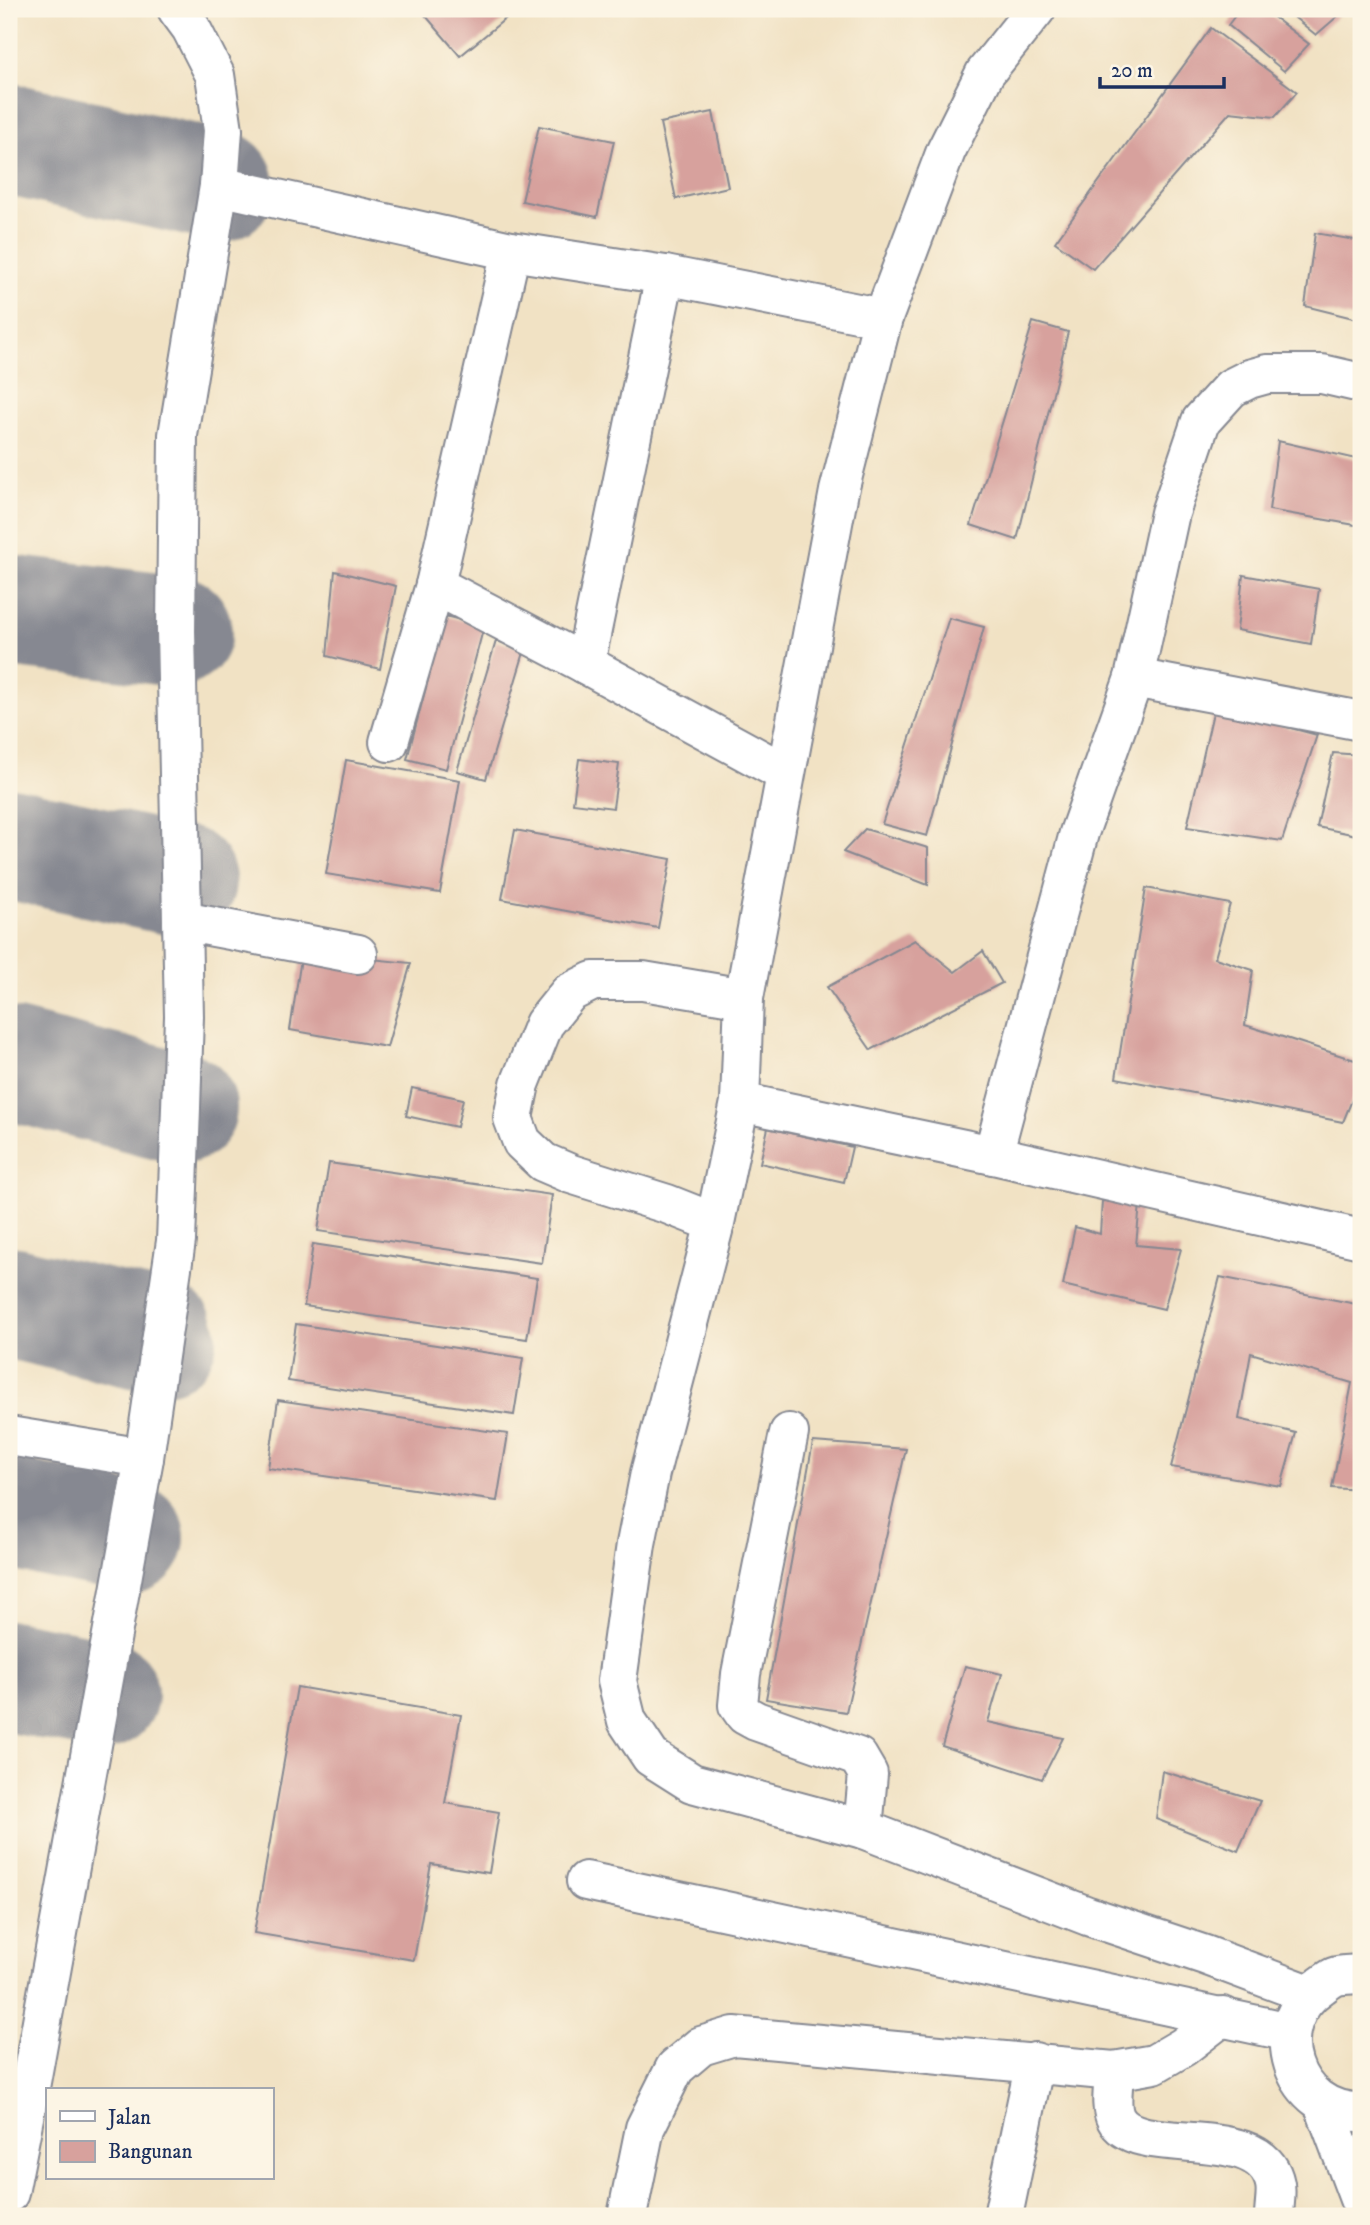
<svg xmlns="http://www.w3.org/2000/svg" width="1370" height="2225" viewBox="0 0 1370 2225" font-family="'IM FELL DW Pica',serif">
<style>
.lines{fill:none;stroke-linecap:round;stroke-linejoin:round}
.taxiway{stroke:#868891;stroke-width:112}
.building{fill:#d7a19d}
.minor-casing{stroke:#868891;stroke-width:42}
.minor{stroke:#fff;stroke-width:38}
</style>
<rect width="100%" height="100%" fill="#fcf5e5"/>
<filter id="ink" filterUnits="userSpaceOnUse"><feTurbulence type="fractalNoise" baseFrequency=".0143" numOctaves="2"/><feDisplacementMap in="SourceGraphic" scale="14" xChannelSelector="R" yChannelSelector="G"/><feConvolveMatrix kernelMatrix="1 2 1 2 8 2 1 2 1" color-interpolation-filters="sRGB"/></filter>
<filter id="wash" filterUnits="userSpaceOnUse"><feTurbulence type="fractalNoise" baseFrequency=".00686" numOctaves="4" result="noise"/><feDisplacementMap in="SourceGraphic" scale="28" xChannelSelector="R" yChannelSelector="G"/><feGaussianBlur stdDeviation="1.57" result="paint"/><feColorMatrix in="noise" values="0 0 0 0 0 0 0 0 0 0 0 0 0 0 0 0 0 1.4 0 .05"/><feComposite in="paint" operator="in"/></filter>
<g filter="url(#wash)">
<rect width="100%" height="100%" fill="#f1e2c4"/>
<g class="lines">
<g class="taxiway">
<polyline points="9,139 219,186"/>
<polyline points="9,611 176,631"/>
<polyline points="9,843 180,881"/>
<polyline points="9,1064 181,1108"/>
<polyline points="9,1302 161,1338"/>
<polyline points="9,1513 129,1538"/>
<polyline points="9,1676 102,1694"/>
</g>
</g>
<g id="blocks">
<g class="building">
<polygon points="420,9 517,9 460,56"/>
<polygon points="1240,9 1263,9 1309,44 1284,71 1228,25"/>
<polygon points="1284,9 1346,9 1316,35"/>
<polygon points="1211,28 1297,92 1275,117 1230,112 1093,269 1055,242"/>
<polygon points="713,112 728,187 676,199 660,123"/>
<polygon points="539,126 614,141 597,217 522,201"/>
<polygon points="1315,233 1361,241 1361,320 1305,306"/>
<polygon points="1033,322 1068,332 1017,540 971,525"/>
<polygon points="1278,441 1361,460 1361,526 1269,510"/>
<polygon points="335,571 396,586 380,669 327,656"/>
<polygon points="1243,575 1319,589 1311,644 1237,630"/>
<polygon points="445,616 484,626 446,769 407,759"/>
<polygon points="949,618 984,627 927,836 882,824"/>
<polygon points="496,641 525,649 486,779 457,771"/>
<polygon points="1214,708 1317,735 1282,841 1187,827"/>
<polygon points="1333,753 1361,755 1361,836 1317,827"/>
<polygon points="579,759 619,764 613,808 573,803"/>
<polygon points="346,760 460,780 440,893 326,874"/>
<polygon points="865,829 928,848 928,885 843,852"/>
<polygon points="515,830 671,859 658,928 502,899"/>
<polygon points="1146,888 1230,904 1215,958 1253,970 1245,1025 1361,1062 1361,1078 1343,1122 1116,1078"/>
<polygon points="915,940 955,972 983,951 1002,983 871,1050 827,987"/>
<polygon points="302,952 411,963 387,1047 290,1030"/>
<polygon points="412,1088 463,1099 457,1127 406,1116"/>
<polygon points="768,1128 852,1147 844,1182 760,1163"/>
<polygon points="329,1163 552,1195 542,1263 318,1231"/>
<polygon points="1102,1201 1140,1204 1136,1245 1181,1249 1164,1309 1063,1285 1075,1227 1100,1234"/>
<polygon points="313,1244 537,1278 527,1339 304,1306"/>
<polygon points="1220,1277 1361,1305 1361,1490 1332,1488 1352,1383 1251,1353 1239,1419 1296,1433 1281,1486 1171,1467"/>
<polygon points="296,1324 523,1358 514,1415 288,1381"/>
<polygon points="278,1400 508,1434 497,1501 268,1468"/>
<polygon points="813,1442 906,1449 846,1712 766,1699"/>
<polygon points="965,1666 1002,1674 988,1722 1063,1738 1042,1779 942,1746"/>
<polygon points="297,1687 461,1715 445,1803 499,1812 489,1873 431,1864 414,1960 254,1933"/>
<polygon points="1162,1771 1260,1801 1238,1851 1156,1819"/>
</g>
</g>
</g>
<g filter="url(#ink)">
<use href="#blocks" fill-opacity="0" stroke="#868891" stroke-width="2"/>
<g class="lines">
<defs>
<g id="minor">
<polyline points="1036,9 985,73 946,151 883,318 839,491 744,998 740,1102 715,1223 650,1473 636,1544 617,1681 627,1721 651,1757 692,1783 863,1829 1088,1916 1205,1955 1309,1994"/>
<polyline points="219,186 511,251 665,275 883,318"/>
<polyline points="511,251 435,585 585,664"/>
<polyline points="665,275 585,664 785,773"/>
<polyline points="1134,678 1361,721"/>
<polyline points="389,742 435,585"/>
<polyline points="182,921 358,954"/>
<polyline points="740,1102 993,1155 1361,1239"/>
<polyline points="993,1155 1079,833 1134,678 1170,513 1201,421 1231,388 1249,379 1267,374 1322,374 1361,383"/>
<polyline points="715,1223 667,1204 571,1174 543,1162 522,1142 513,1118 520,1084 544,1024 569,993 593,981 643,981 744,998"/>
<polyline points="789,1433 741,1674 738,1705 745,1715 756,1721 858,1757 868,1774 863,1829"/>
<polyline points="9,1436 144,1458 31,2082 9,2193"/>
<polyline points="144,1458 176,1241 181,1108 184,1016 176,631 178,435 219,186 223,130 215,75 191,28 177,9"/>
<polyline points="586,1881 1290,2032"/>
<path d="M1361 1974C1353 1975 1342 1974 1334 1977 1330 1979 1325 1983 1321 1986 1263 2025 1292 2114 1361 2112"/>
<path d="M1114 2071C1114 2086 1109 2106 1116 2119 1137 2160 1262 2119 1275 2184 1277 2194 1274 2206 1274 2216"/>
<polyline points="1323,2103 1361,2204"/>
<polyline points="627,2216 645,2128 675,2068 701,2046 734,2036 1114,2071 1154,2064 1183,2047 1223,2016"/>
<polyline points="1003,2216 1035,2062"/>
</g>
</defs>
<use href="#minor" class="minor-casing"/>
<use href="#minor" class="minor"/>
</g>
</g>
<rect width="1370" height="2225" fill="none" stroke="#fcf5e5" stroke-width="35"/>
<rect x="46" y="2088" width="228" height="91" fill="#fcf5e5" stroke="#a2a6af" stroke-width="2"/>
<rect x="60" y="2111" width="35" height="10" fill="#ffffff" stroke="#a2a6af" stroke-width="2"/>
<text x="108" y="2124" font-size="21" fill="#1b2f5e">Jalan</text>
<rect x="60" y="2141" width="35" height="21" fill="#d7a19d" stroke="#a2a6af" stroke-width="2"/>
<text x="108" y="2158" font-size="21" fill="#1b2f5e">Bangunan</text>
<path d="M1100 77v10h124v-10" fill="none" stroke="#1b2f5e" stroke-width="3.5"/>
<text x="1111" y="77" font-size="21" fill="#1b2f5e" stroke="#fcf5e5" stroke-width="5" paint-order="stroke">20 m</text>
</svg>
